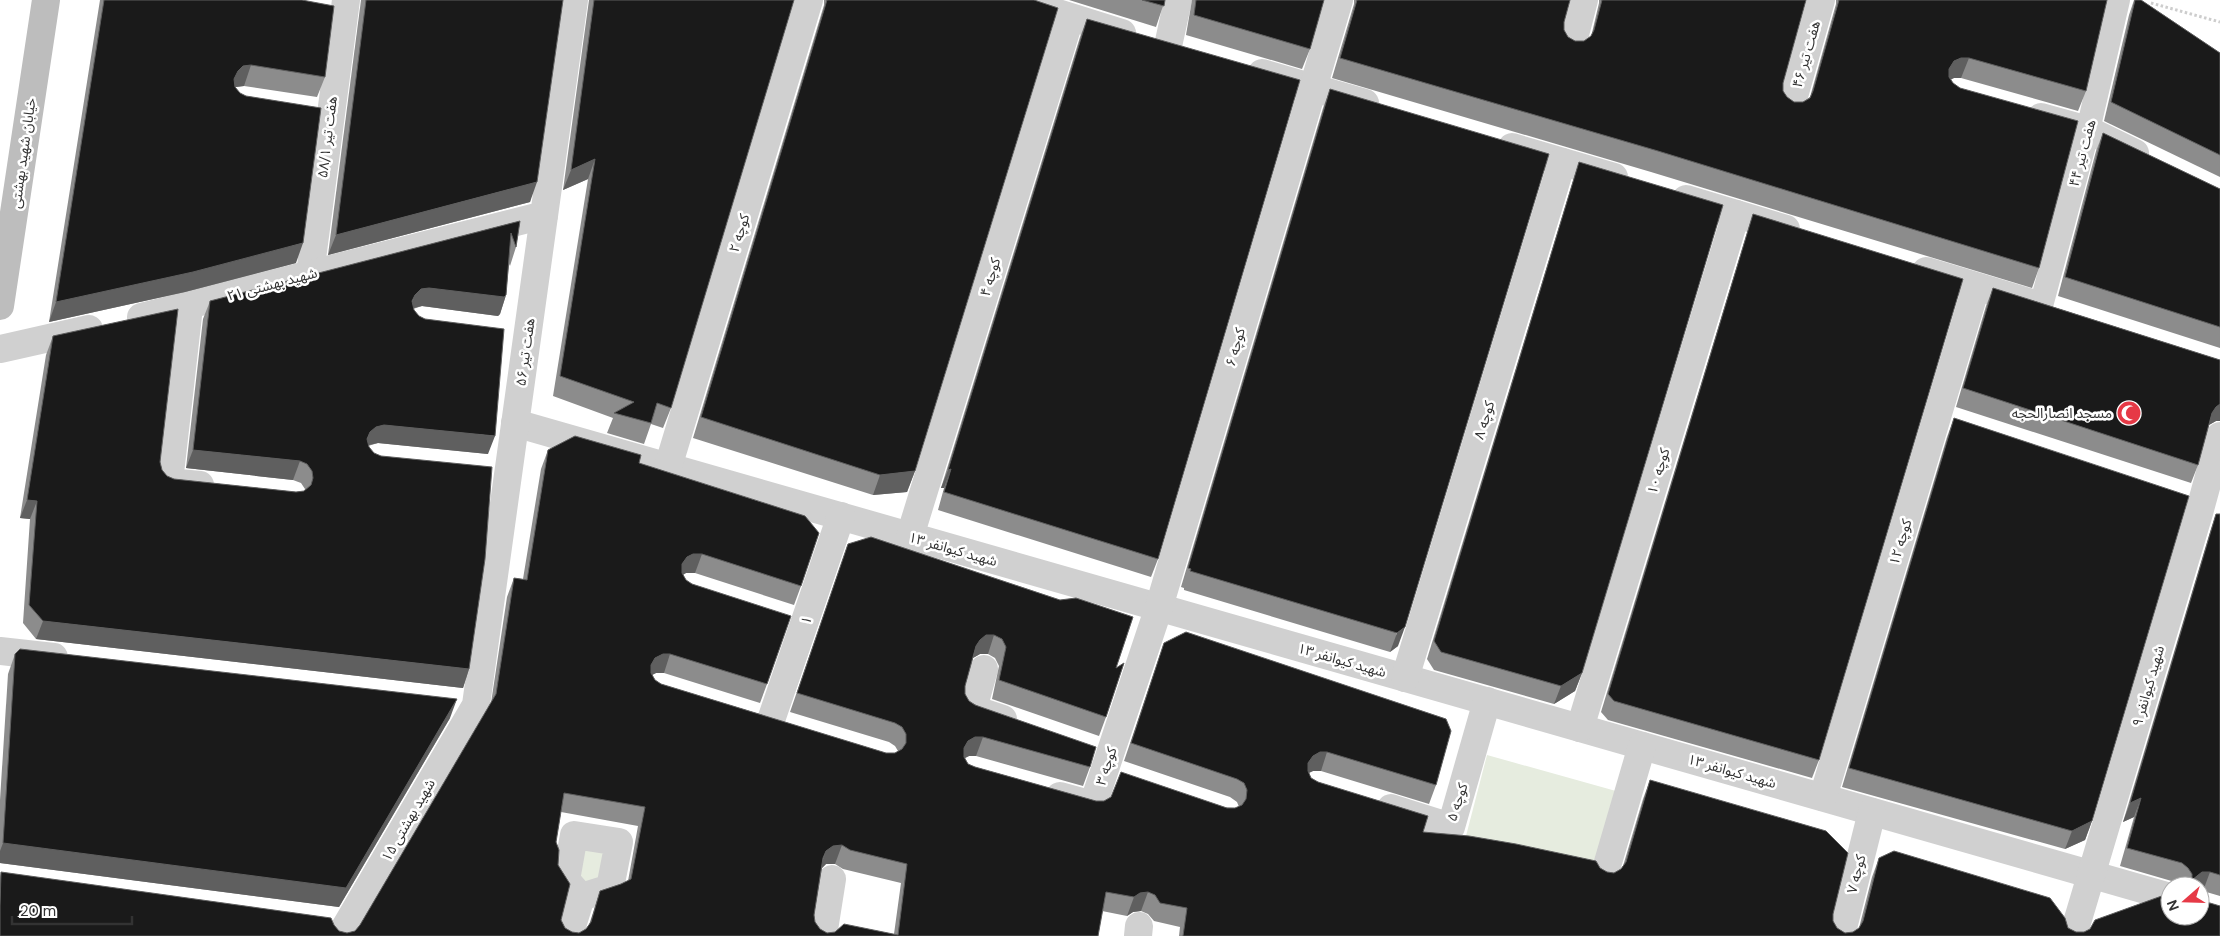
<svg xmlns="http://www.w3.org/2000/svg" width="2220" height="936" viewBox="0 0 2220 936" font-family="'DM Sans','Noto Sans Arabic',sans-serif">
<style>
.green{fill:#e6ecdf}
.lines{fill:none;stroke-linecap:round;stroke-linejoin:round}
.path{stroke:#cdcdcd;stroke-width:3;stroke-dasharray:2.5 2.5;stroke-linecap:butt}
.lane{stroke:#d0d0d0;stroke-width:24}
.street{stroke:#d0d0d0;stroke-width:28}
.secondary{stroke:#bdbdbd;stroke-width:28}
.wall{fill:#8c8c8c;fill-rule:evenodd}
.shaded-wall{fill:#5f5f5f}
.building{fill:#1a1a1a;stroke:#5f5f5f;fill-rule:evenodd}
.labels{text-anchor:middle;dominant-baseline:central;stroke-width:5;stroke-linejoin:round;paint-order:stroke}
.street-label{font-size:14px;fill:#333;stroke:#fff}
.poi-label{font-size:14px;fill:#333;stroke:#fff;text-anchor:end}
</style>
<rect width="100%" height="100%" fill="#fff"/>
<g class="green">
<polygon points="1487,755 1623,793 1599,869 1466,836"/>
<polygon points="582,849 604,851 601,883 578,884"/>
</g>
<g class="lines">
<polyline class="path" points="2151,3 2220,22"/>
<polyline class="lane" points="2041,306 2088,130 2118,0"/>
<g class="street">
<polyline points="1016,0 1122,33"/>
<polyline points="1168,46 1178,0"/>
<polyline points="1572,46 1584,0"/>
<polyline points="1262,73 1365,103"/>
<polyline points="1791,107 1821,0"/>
<polyline points="2041,117 2088,130 2135,153"/>
<polyline points="1512,147 1614,177"/>
<polyline points="1686,199 1786,229"/>
<polyline points="1926,271 2028,302"/>
<polyline points="310,274 346,0"/>
<polyline points="189,307 169,482 200,485"/>
<polyline points="141,317 544,215"/>
<polyline points="0,349 89,329"/>
<polyline points="515,423 2170,897"/>
<polyline points="668,467 809,0"/>
<polyline points="910,536 1070,18"/>
<polyline points="0,651 54,657"/>
<polyline points="984,669 973,709 1003,719"/>
<polyline points="1405,678 1562,162"/>
<polyline points="770,723 841,516"/>
<polyline points="1580,728 1736,214"/>
<polyline points="1060,796 1093,805 1159,607 1339,0"/>
<polyline points="1823,797 1976,287"/>
<polyline points="1391,808 1451,827 1487,701"/>
<polygon points="574,835 619,842 610,888 581,897 566,880"/>
<polyline points="1604,876 1642,746"/>
<polyline points="340,936 476,705 574,0"/>
<polyline points="569,936 581,897"/>
<polyline points="823,936 832,879"/>
<polyline points="1138,936 1139,926"/>
<polyline points="1841,936 1872,812"/>
<polyline points="2073,936 2199,513 2220,436"/>
</g>
<polyline class="secondary" points="0,306 46,0"/>
</g>
<g class="wall">
<polygon points="100,0 302,0 325,77 317,97 244,86 235,87 296,263 185,292 49,322"/>
<polygon points="361,0 563,0 530,202 328,255"/>
<polygon points="589,0 794,0 671,408 663,428 651,424 644,444 607,433 613,418 553,396 588,179 563,190"/>
<polygon points="824,0 1034,0 915,471 907,492 873,495 693,438 824,5"/>
<polygon points="1069,0 1165,0 1156,27"/>
<polygon points="1192,0 1324,0 1310,49 1302,69 1186,35"/>
<polygon points="1354,0 1570,0 1564,22 1564,30 1568,37 1575,41 1584,41 1591,37 1599,3 1599,0 1806,0 1783,83 1783,91 1787,97 1794,102 1803,102 1810,97 1836,4 1836,0 2107,0 2086,91 2078,111 1961,78 1954,78 1951,79 2039,268 2032,288 1651,172 1332,78 1354,4"/>
<polygon points="2134,0 2141,0 2220,53 2220,177 2104,121 2129,15"/>
<polygon points="1087,19 1158,559 1151,577 938,510 944,488 941,488 1080,37"/>
<polygon points="1330,89 1398,646 1390,652 1184,590 1184,588 1181,587 1323,108"/>
<polygon points="2103,133 2220,189 2220,348 2058,296 2096,151"/>
<polygon points="1579,162 1582,673 1575,691 1554,704 1434,670 1427,659 1573,181"/>
<polygon points="1753,214 1819,760 1812,778 1608,720 1601,712 1747,233"/>
<polygon points="520,221 516,247 510,266 509,264 506,295 500,314 498,316 422,306 413,309 488,454 378,443 368,446 469,669 463,688 36,639 23,623 30,519 20,518 46,355 53,336 160,462 162,470 167,476 174,479 296,492 304,491 305,489 301,483 293,480 186,468 203,319 210,301"/>
<polygon points="1993,288 2220,360 2220,421 2216,421 2209,425 2198,465 2191,483 1956,407 1986,306"/>
<polygon points="1954,418 2092,821 2085,840 2065,849 1842,787 1947,437"/>
<path d="M548 450 639 463 801 586 794 605 695 573H686L683 575 686 580 767 684 760 703 664 673H656L652 675 655 680 661 684 886 753H895L898 751 895 746 889 742 790 712 848 544 1116 668 1106 717 1099 736 992 699 999 666 995 658 988 654H980L973 658 965 686V694L969 701 1090 767 1083 786 976 756H969L965 758 968 764 975 767 1096 801 1235 808 1239 807 1237 802 1230 797 1124 761 1164 643 1436 785 1429 804 1321 771H1313L1309 773 1311 778 1318 782 1423 832 1600 868 1607 872 1614 873 1621 869 1623 866 1643 799 1650 780 1833 914V921L1837 928 1845 933 1853 932 1859 928 1872 877 1879 858 2068 928 2076 932 2220 936H1179L1180 927 1154 921 1148 914 1141 911 1133 912 1127 916 1102 911 1098 936H0V877L1 872 334 925 339 931 347 933 355 931 360 925 491 703 507 597 514 578 523 579 541 469ZM561 812 638 826 628 881 621 884 600 891 589 925 586 929 579 933 572 932 565 928 561 920 556 842ZM826 864H835L843 869 901 883 894 934 827 933 820 929 815 922 814 915 822 868Z"/>
<polygon points="2216,514 2220,514 2220,896 2203,891 2200,891 2200,886 2181,886 2175,882 2120,866 2134,817 2123,822 2210,532"/>
<polygon points="15,654 450,718 339,907 0,863 0,800 8,674"/>
</g>
<g class="shaded-wall">
<polygon points="1961,58 1969,58 1961,78 1954,78 1946,82 1949,69 1954,61"/>
<polygon points="251,65 244,86 236,87 230,91 234,79 238,71 243,66"/>
<polygon points="595,159 588,179 563,190 571,170"/>
<polygon points="537,182 530,202 328,255 336,235"/>
<polygon points="303,243 296,263 185,292 49,322 56,302"/>
<polygon points="429,288 506,295 500,314 498,316 422,306 414,308 408,313 415,295 421,289"/>
<polygon points="2220,404 2220,421 2216,421 2209,425 2212,413 2216,407"/>
<polygon points="384,425 495,436 488,454 378,443 369,445 363,450 370,432 376,427"/>
<polygon points="193,450 300,461 293,480 186,468"/>
<polygon points="951,469 944,488 941,488 948,470"/>
<polygon points="915,471 907,492 873,495 880,475"/>
<polygon points="27,500 37,501 30,519 20,518"/>
<polygon points="693,554 702,554 695,573 686,573 680,576 682,564 687,557"/>
<polygon points="43,621 469,669 463,688 36,639"/>
<polygon points="1405,627 1398,646 1390,652 1397,633"/>
<polygon points="986,635 994,635 988,654 980,654 973,658 976,646 980,640"/>
<polygon points="663,654 670,654 664,673 656,673 648,677 651,665 655,658"/>
<polygon points="1582,673 1575,691 1554,704 1561,686"/>
<polygon points="457,699 450,718 339,907 0,863 0,851 3,843"/>
<polygon points="975,737 983,737 976,756 969,756 961,760 964,748 968,741"/>
<polygon points="1320,752 1327,752 1321,771 1313,771 1306,774 1308,763 1313,756"/>
<polygon points="2141,798 2134,817 2123,822 2130,803"/>
<polygon points="2092,821 2085,840 2065,849 2072,831"/>
<polygon points="842,845 835,864 826,864 820,870 817,877 826,851 833,846"/>
<polygon points="2202,872 2210,872 2203,891 2200,891 2200,886 2190,886 2192,880"/>
<polygon points="1148,892 1141,911 1133,912 1127,916 1134,897 1140,893"/>
</g>
<g class="building">
<polygon points="104,0 302,0 334,6 325,77 251,65 243,66 238,71 234,79 235,87 240,93 246,96 321,108 303,243 193,272 56,302"/>
<polygon points="366,0 563,0 537,182 336,235"/>
<polygon points="594,0 794,0 671,408 657,403 651,423 614,413 634,402 560,376 595,159 571,170"/>
<polygon points="827,0 1034,0 1058,8 915,471 880,475 701,417"/>
<polygon points="1142,0 1165,0 1164,6"/>
<polygon points="1196,0 1324,0 1310,49 1194,15"/>
<polygon points="1357,0 1570,0 1564,22 1564,30 1568,37 1575,41 1584,41 1591,36 1594,30 1602,0 1806,0 1783,83 1783,91 1787,97 1794,102 1803,102 1810,98 1813,91 1839,0 2107,0 2086,91 1969,58 1961,58 1954,61 1949,69 1949,77 1953,83 1960,88 2078,121 2039,268 1658,151 1340,58"/>
<polygon points="2135,0 2141,0 2220,53 2220,155 2111,102"/>
<polygon points="1087,19 1300,80 1158,559 944,492 951,469 948,470"/>
<polygon points="1330,89 1549,154 1405,627 1397,633 1190,571 1191,569 1188,568"/>
<polygon points="2103,133 2220,189 2220,327 2065,277"/>
<polygon points="1579,162 1723,205 1582,673 1561,686 1441,652 1434,641"/>
<polygon points="1753,214 1963,279 1819,760 1614,701 1608,694"/>
<polygon points="520,221 516,247 511,233 506,295 504,297 429,288 421,289 415,295 412,301 414,310 419,316 425,319 504,329 495,436 384,425 376,427 370,432 367,439 369,447 374,453 381,456 492,467 485,559 469,669 43,621 29,605 37,501 27,500 53,336 178,309 160,462 162,470 167,476 174,479 296,492 304,491 311,485 313,478 312,471 307,464 300,461 193,450 210,301"/>
<polygon points="1993,288 2220,360 2220,404 2216,407 2212,413 2198,465 1963,388"/>
<polygon points="1954,418 2189,496 2092,821 2072,831 1849,768"/>
<path d="M575 436 641 455 639 463 805 516 819 533 801 586 702 554H693L687 557 682 564V573L686 580 692 584 791 616 767 684 670 654H663L655 658 651 665V673L655 680 661 684 886 753H895L902 749 906 743V734L902 727 895 723 797 693 848 544 871 537 1060 600 1076 598 1133 617 1116 668 1124 663 1106 717 999 680 1006 647 1002 639 994 635H986L980 640 976 646 965 686V694L969 701 975 705 1096 747 1090 767 983 737H975L968 741 964 748V757L968 764 975 767 1096 801H1104L1111 797 1121 772 1227 808H1235L1242 805 1246 799 1247 790 1244 783 1237 779 1131 743 1164 643 1186 632 1446 719 1451 731 1436 785 1327 752H1320L1313 756 1308 763V771L1311 778 1318 782 1428 816 1423 832 1469 836 1516 844 1596 861 1600 868 1607 872 1614 873 1621 869 1626 862 1650 780 1826 831 1848 853 1833 914V921L1837 928 1845 933 1853 932 1859 928 1863 921 1879 858 1894 851 2050 898 2065 918 2068 928 2076 932H2084L2090 929 2095 920 2170 893V916H2200V900L2220 906V936H1183L1187 908 1160 903 1155 895 1148 892 1140 893 1134 897 1106 892 1098 936H0V906L1 872 331 918 334 925 339 931 347 933 355 931 360 925 496 694 514 578 527 580 548 450ZM564 793 645 807 631 879 621 884 600 891 591 922 586 929 579 933 572 932 565 928 561 920 570 884 558 865 559 850 556 842ZM842 845 850 850 907 864 898 935 844 924 835 932 827 933 820 929 815 922 814 915 823 858 826 851 833 846Z"/>
<polygon points="2216,514 2220,514 2220,875 2210,872 2202,872 2192,880 2192,874 2188,868 2182,863 2127,848 2141,798 2130,803"/>
<polygon points="20,649 457,699 346,888 3,843 15,654"/>
</g>
<defs>
<symbol id="mosque-disc" viewBox="-11 -11 22 22"><circle r="9.5" fill="#e63946" stroke="#fff"/><path d="M3.5-4.9A6 6 0 1 0 3.5 4.9A5 5 0 1 1 3.5-4.9Z" fill="#fff"/></symbol>
</defs>
<g fill-rule="evenodd">
<use href="#mosque-disc" x="2115" y="399" width="28" height="28"/>
</g>
<g class="labels">
<g class="street-label">
<text transform="translate(1806 54) rotate(-74)">هفت تیر ۴۶</text>
<text transform="translate(327 137) rotate(-83)">هفت تیر ۵۸/۱</text>
<text transform="translate(23 153) rotate(-82)">خیابان شهید بهشتی</text>
<text transform="translate(2082 153) rotate(-75)">هفت تیر ۴۴</text>
<text transform="translate(739 233) rotate(-73)">کوچه ۲</text>
<text transform="translate(990 277) rotate(-73)">کوچه ۴</text>
<text transform="translate(272 284) rotate(-15)">شهید بهشتی ۲۱</text>
<text transform="translate(1235 347) rotate(-74)">کوچه ۶</text>
<text transform="translate(525 352) rotate(-82)">هفت تیر ۵۶</text>
<text transform="translate(1484 420) rotate(-73)">کوچه ۸</text>
<text transform="translate(1658 471) rotate(-73)">کوچه ۱۰</text>
<text transform="translate(1900 542) rotate(-73)">کوچه ۱۲</text>
<text transform="translate(953 549) rotate(16)">شهید کیوانفر ۱۳</text>
<text transform="translate(806 620) rotate(-71)">۱</text>
<text transform="translate(1342 660) rotate(16)">شهید کیوانفر ۱۳</text>
<text transform="translate(2148 686) rotate(-74)">شهید کیوانفر ۹</text>
<text transform="translate(1106 766) rotate(-72)">کوچه ۳</text>
<text transform="translate(1732 771) rotate(16)">شهید کیوانفر ۱۳</text>
<text transform="translate(1457 802) rotate(-72)">کوچه ۵</text>
<text transform="translate(408 820) rotate(-60)">شهید بهشتی ۱۵</text>
<text transform="translate(1856 874) rotate(-76)">کوچه ۷</text>
</g>
<g class="poi-label">
<text x="2112" y="413">مسجد انصارالحجه</text>
</g>
</g>
<g transform="translate(2185 901) rotate(250)"><circle r="24" fill="#ffffff" stroke="#adadad"/>
<path d="M0-4L9 19L0 12L-9 19Z" fill="#e63946"/>
<text y="-8" font-size="14" font-weight="bold" text-anchor="middle" fill="#333333">N</text>
</g>
<path d="M12 916v8h120v-8" fill="none" stroke="#333333" stroke-width="2.5"/>
<text x="20" y="916" font-size="15" fill="#333333" stroke="#ffffff" stroke-width="4" paint-order="stroke">20 m</text>
</svg>
